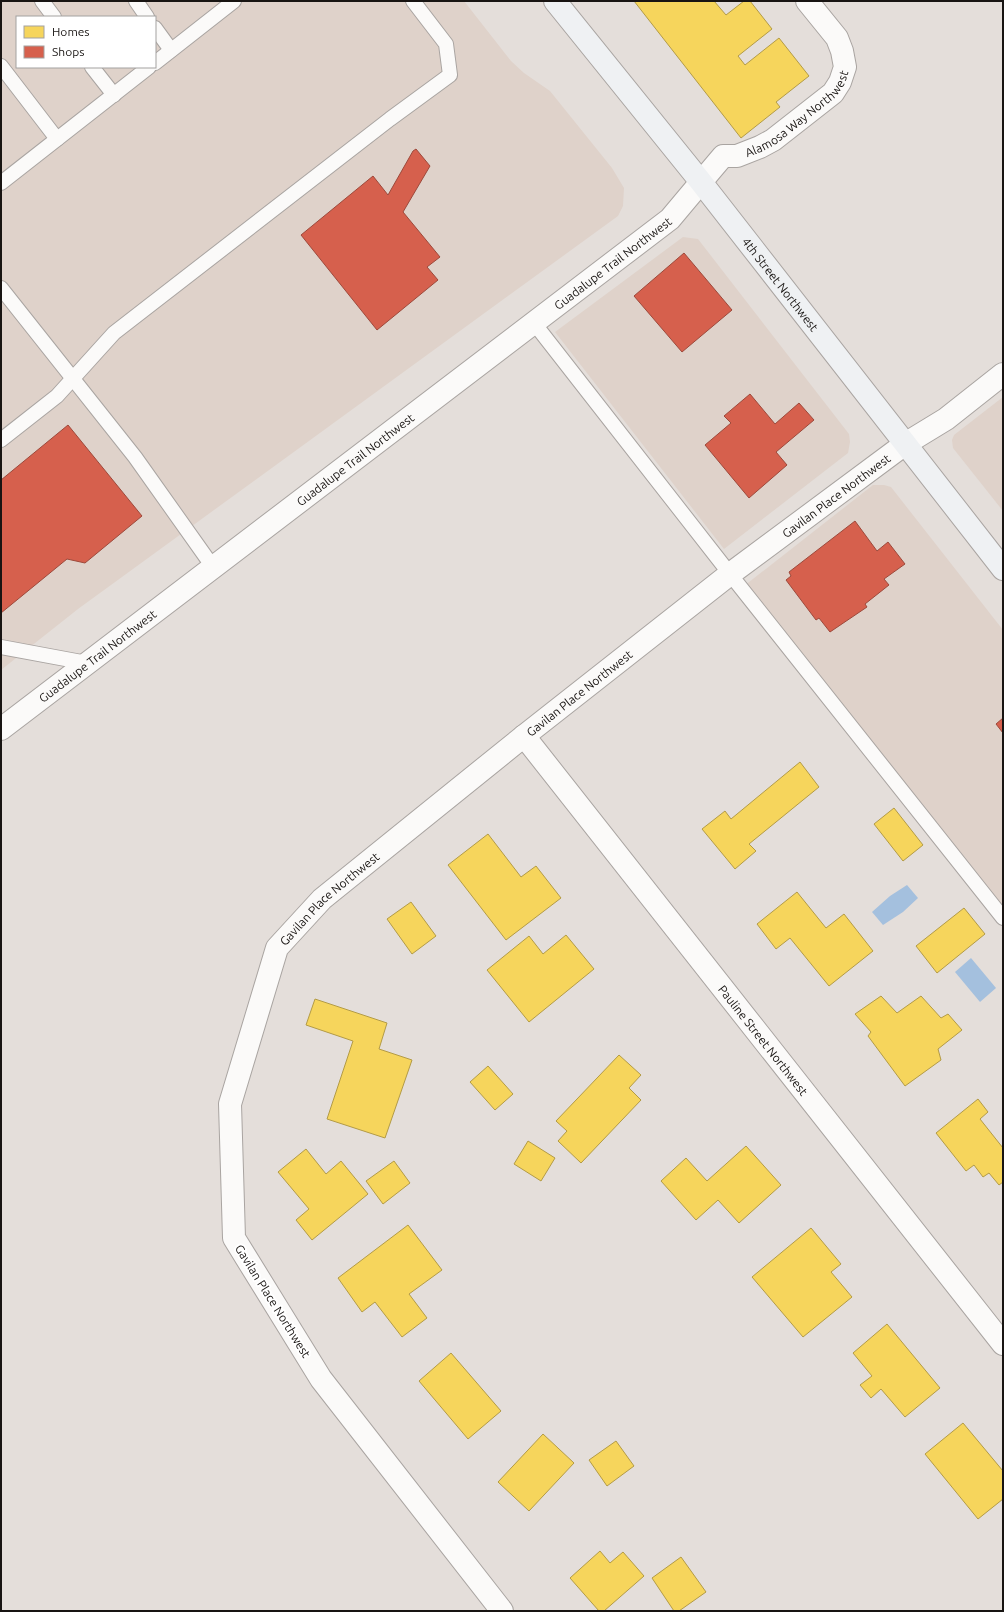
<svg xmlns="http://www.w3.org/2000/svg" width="1004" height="1612" viewBox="0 0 1004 1612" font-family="Ubuntu,sans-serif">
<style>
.built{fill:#dfd2ca;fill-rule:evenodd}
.water{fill:#a4c0de}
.homes{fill:#f6d55c;stroke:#b39b46}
.shops{fill:#d6604d;stroke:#9d493b}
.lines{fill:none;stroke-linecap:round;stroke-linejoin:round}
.service-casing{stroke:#a9a4a1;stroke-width:16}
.minor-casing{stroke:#a9a4a1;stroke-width:24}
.tertiary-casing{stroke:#a9a4a1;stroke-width:24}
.secondary-casing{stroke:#a9a4a1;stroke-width:24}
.service{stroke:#fbfaf9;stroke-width:14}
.minor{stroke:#fbfaf9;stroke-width:22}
.tertiary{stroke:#fbfaf9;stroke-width:22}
.secondary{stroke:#eff1f3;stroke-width:22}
.labels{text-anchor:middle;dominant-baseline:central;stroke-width:4;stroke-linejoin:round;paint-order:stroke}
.street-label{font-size:12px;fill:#181412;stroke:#fff}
</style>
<rect width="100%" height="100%" fill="#e4deda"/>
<g class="built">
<path d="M1 1H464L511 61 524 73 550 91 612 168 624 188 623 206 618 216 78 609 1 670ZM17 17H155V67H17Z"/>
<polygon points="683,237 698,239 849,434 850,442 848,453 724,549 555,332"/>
<polygon points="1003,397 1003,511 953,448 952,440 954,435"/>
<polygon points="873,485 884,485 891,487 1003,630 1003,910 744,586"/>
</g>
<g class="water">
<polygon points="907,885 918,898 903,912 883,925 872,912 890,896"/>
<polygon points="971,958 996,988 980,1002 955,972"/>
</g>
<g class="homes">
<polygon points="634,1 714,1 726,15 744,1 750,1 772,29 738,56 745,65 779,38 809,76 776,102 780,107 741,138"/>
<polygon points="800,762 819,787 749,844 756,851 735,869 702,829 725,811 731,819"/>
<polygon points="894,808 923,845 903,861 874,824"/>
<polygon points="488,834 521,877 536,866 561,898 506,940 448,865"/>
<polygon points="797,892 826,928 844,914 873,951 829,986 790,938 776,949 757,924"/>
<polygon points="411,902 436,936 412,954 387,919"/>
<polygon points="964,908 985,934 937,973 916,946"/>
<polygon points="566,935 594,969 529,1022 487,970 529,936 543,954"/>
<polygon points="881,996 897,1013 921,996 941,1018 948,1014 962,1030 938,1049 941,1060 905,1086 868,1036 871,1032 855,1014"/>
<polygon points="315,999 387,1023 379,1049 412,1060 385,1138 327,1119 353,1041 306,1025"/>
<polygon points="619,1055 641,1075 629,1088 641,1100 581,1163 558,1141 567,1131 556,1121"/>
<polygon points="488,1066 513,1094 495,1110 470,1082"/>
<polygon points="978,1099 988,1112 980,1119 1003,1148 1003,1182 999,1185 989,1173 983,1177 974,1165 966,1171 936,1133"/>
<polygon points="528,1141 555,1158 541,1181 514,1164"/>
<polygon points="746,1146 781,1185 739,1223 718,1200 696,1220 661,1181 686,1158 707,1181"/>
<polygon points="306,1149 326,1174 341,1161 368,1194 312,1240 296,1220 309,1209 278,1172"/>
<polygon points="394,1161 410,1183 383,1204 366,1181"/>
<polygon points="408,1225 442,1270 409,1294 427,1318 402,1337 375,1302 362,1312 338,1278"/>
<polygon points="811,1228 841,1264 831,1272 852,1297 803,1337 752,1277"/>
<polygon points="887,1324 940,1388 905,1417 881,1389 871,1398 860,1385 872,1376 853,1353"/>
<polygon points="451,1353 501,1411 468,1439 419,1381"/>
<polygon points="963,1423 1003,1471 1003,1499 978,1519 925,1454"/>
<polygon points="543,1434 574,1463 529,1511 498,1482"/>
<polygon points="616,1441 634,1466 607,1486 589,1460"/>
<polygon points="600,1551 610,1563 623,1552 644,1576 604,1611 599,1611 570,1578"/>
<polygon points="681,1557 706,1592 679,1611 674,1611 652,1578"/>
</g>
<g class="shops">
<polygon points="416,149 430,166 403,212 440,257 427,267 438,280 377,330 301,235 373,176 388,195 413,151"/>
<polygon points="684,253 732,310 682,352 634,296"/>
<polygon points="750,394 775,424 799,403 814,420 776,452 787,465 749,498 705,445 731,423 724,416"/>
<polygon points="68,425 142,516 85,563 67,559 1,613 1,480"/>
<polygon points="855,521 877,551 888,542 905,564 884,579 889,585 865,604 867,607 830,632 819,618 816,620 786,580 791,576 789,572"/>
<polygon points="1003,718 1003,733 996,724"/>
</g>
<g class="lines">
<defs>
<g id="service">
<polyline points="42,1 54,17"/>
<polyline points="136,1 147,17"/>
<polyline points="155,28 171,50"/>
<polyline points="155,63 234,1"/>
<polyline points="1,66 57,139"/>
<polyline points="92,67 114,95"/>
<polyline points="1,183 149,67"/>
<polyline points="1,288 135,457 213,567"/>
<polyline points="534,323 730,574 1003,918"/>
<polyline points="1,440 57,396 114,333 390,119 450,75 446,44 413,1"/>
<polyline points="1,647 87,663"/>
</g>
<g id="minor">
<path id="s1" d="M701 182 723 156H737L760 147 773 140 833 93 840 82 845 67 842 51 837 38 807 1"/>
<path id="s2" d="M524 736 1003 1344"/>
<path id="s3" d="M502 1611 321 1379 234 1238 230 1104 277 948 322 899 524 736 730 574 905 444 946 419 1003 374"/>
</g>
<g id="tertiary">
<path id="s4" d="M1 729 670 219 701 182"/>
</g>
<g id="secondary">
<path id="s5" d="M555 1 701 182 1003 569"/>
</g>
</defs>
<use href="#service" class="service-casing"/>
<use href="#minor" class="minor-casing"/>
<use href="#tertiary" class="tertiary-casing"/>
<use href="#secondary" class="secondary-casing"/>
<use href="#service" class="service"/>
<use href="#minor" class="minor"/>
<use href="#tertiary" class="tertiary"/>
<use href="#secondary" class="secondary"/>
</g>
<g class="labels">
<g class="street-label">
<text stroke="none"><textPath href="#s1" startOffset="123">Alamosa Way Northwest</textPath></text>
<text stroke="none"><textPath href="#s4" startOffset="769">Guadalupe Trail Northwest</textPath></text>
<text stroke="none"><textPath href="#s5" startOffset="362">4th Street Northwest</textPath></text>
<text stroke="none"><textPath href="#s4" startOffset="445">Guadalupe Trail Northwest</textPath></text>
<text stroke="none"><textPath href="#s3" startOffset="1477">Gavilan Place Northwest</textPath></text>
<text stroke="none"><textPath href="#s4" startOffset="121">Guadalupe Trail Northwest</textPath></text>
<text stroke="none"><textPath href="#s3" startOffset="1153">Gavilan Place Northwest</textPath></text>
<text stroke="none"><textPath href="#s3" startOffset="829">Gavilan Place Northwest</textPath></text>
<text stroke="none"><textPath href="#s2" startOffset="387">Pauline Street Northwest</textPath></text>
<text transform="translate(273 1301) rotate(58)">Gavilan Place Northwest</text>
</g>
</g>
<rect width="1004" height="1612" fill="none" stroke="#181412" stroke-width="4"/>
<rect x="16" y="16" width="140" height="52" fill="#ffffff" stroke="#a3a1a0"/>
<rect x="24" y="26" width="20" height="12" fill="#f6d55c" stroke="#a3a1a0"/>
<text x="52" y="36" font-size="12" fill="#181412">Homes</text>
<rect x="24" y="46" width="20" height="12" fill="#d6604d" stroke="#a3a1a0"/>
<text x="52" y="56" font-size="12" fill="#181412">Shops</text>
</svg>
